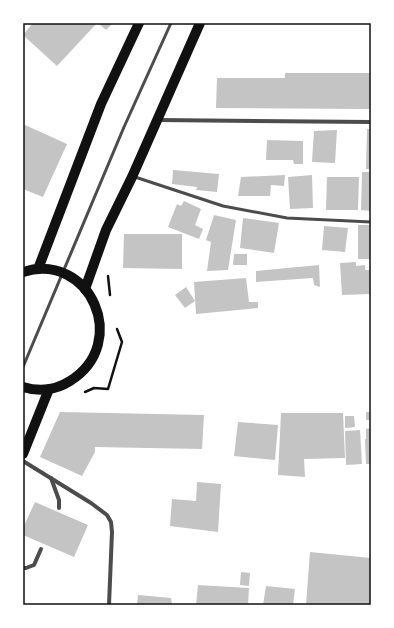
<svg xmlns="http://www.w3.org/2000/svg" width="394" height="628" viewBox="0 0 394 628" font-family="Barlow,sans-serif">
<style>
.building{fill:#c4c4c4}
.lines{fill:none;stroke-linecap:round;stroke-linejoin:round}
.path{stroke:#111;stroke-width:2.5}
.service{stroke:#4c4c4c;stroke-width:3}
.minor{stroke:#4c4c4c;stroke-width:4}
.primary{stroke:#111;stroke-width:10}
.neatline{fill:none;stroke:#111;stroke-width:1.5}
</style>
<rect width="100%" height="100%" fill="#fff"/>
<g class="building">
<polygon points="33,23 97,23 57,66 23,35"/>
<polygon points="98,23 113,23 106,30"/>
<polygon points="285,73 371,73 371,109 216,108 217,78 285,78"/>
<polygon points="23,124 67,144 43,197 23,189"/>
<polygon points="367,129 371,129 371,169 366,169"/>
<polygon points="337,130 335,163 312,162 314,131"/>
<polygon points="267,140 303,141 303,164 294,164 293,160 266,160"/>
<polygon points="173,170 219,174 217,192 196,190 197,187 172,184"/>
<polygon points="362,172 371,172 371,211 361,210"/>
<polygon points="285,175 284,186 271,185 270,196 238,196 241,177"/>
<polygon points="312,175 313,208 290,209 288,177"/>
<polygon points="327,177 359,177 358,210 326,210"/>
<polygon points="184,201 201,209 195,225 203,229 199,239 168,227 177,204 181,206"/>
<polygon points="214,215 236,220 228,270 207,271 211,242 206,240"/>
<polygon points="243,218 279,223 274,253 240,248"/>
<rect x="358" y="225" width="13" height="34"/>
<polygon points="324,226 348,228 345,252 322,250"/>
<polygon points="124,234 182,234 182,269 123,268"/>
<polygon points="234,254 247,254 247,265 233,265"/>
<polygon points="356,262 356,266 365,265 365,270 371,270 371,294 342,295 340,263"/>
<polygon points="319,265 320,287 314,285 313,278 256,282 256,271"/>
<polygon points="246,278 249,302 258,302 258,308 196,314 194,282"/>
<polygon points="186,287 195,301 185,308 175,295"/>
<polygon points="60,412 204,415 202,449 95,447 95,452 82,476 40,457"/>
<rect x="366" y="412" width="5" height="8"/>
<polygon points="281,413 343,413 345,458 304,459 305,477 278,475"/>
<polygon points="345,416 354,416 355,427 345,428"/>
<polygon points="238,422 278,425 275,460 234,456"/>
<polygon points="371,428 371,464 366,464 365,439 366,439 366,429"/>
<polygon points="360,430 362,464 346,465 345,431"/>
<polygon points="197,482 221,484 218,532 170,526 172,499 196,501"/>
<polygon points="35,502 88,525 74,557 23,535 23,528"/>
<polygon points="310,552 371,558 371,605 306,605"/>
<polygon points="241,572 250,573 249,586 240,585"/>
<polygon points="198,585 249,588 248,605 196,605"/>
<polygon points="266,586 295,589 293,605 263,605"/>
<polygon points="138,595 171,598 172,605 137,605"/>
</g>
<g class="lines">
<g class="path">
<polyline points="108,276 110,295"/>
<polyline points="85,392 94,388 108,389 122,342 117,329"/>
</g>
<g class="service">
<polyline points="135,177 223,206 287,218 371,222"/>
<polyline points="23,367 124,127 171,23"/>
</g>
<g class="minor">
<polyline points="157,120 371,122"/>
<polyline points="23,461 91,503 107,515 111,522 112,532 109,605"/>
<polyline points="51,478 59,500 59,508"/>
<polyline points="23,568 26,568 34,565 41,549"/>
</g>
<g class="primary">
<polyline points="38,269 101,104 139,23"/>
<path d="M23 272C90 251 131 343 70 381 56 390 39 392 23 387"/>
<polyline points="85,289 106,230 132,177 200,23"/>
<polyline points="23,454 49,389"/>
</g>
</g>
<rect width="394" height="628" fill="none" stroke="#ffffff" stroke-width="48"/>
<rect x="24" y="24" width="346" height="580" class="neatline"/>
</svg>
